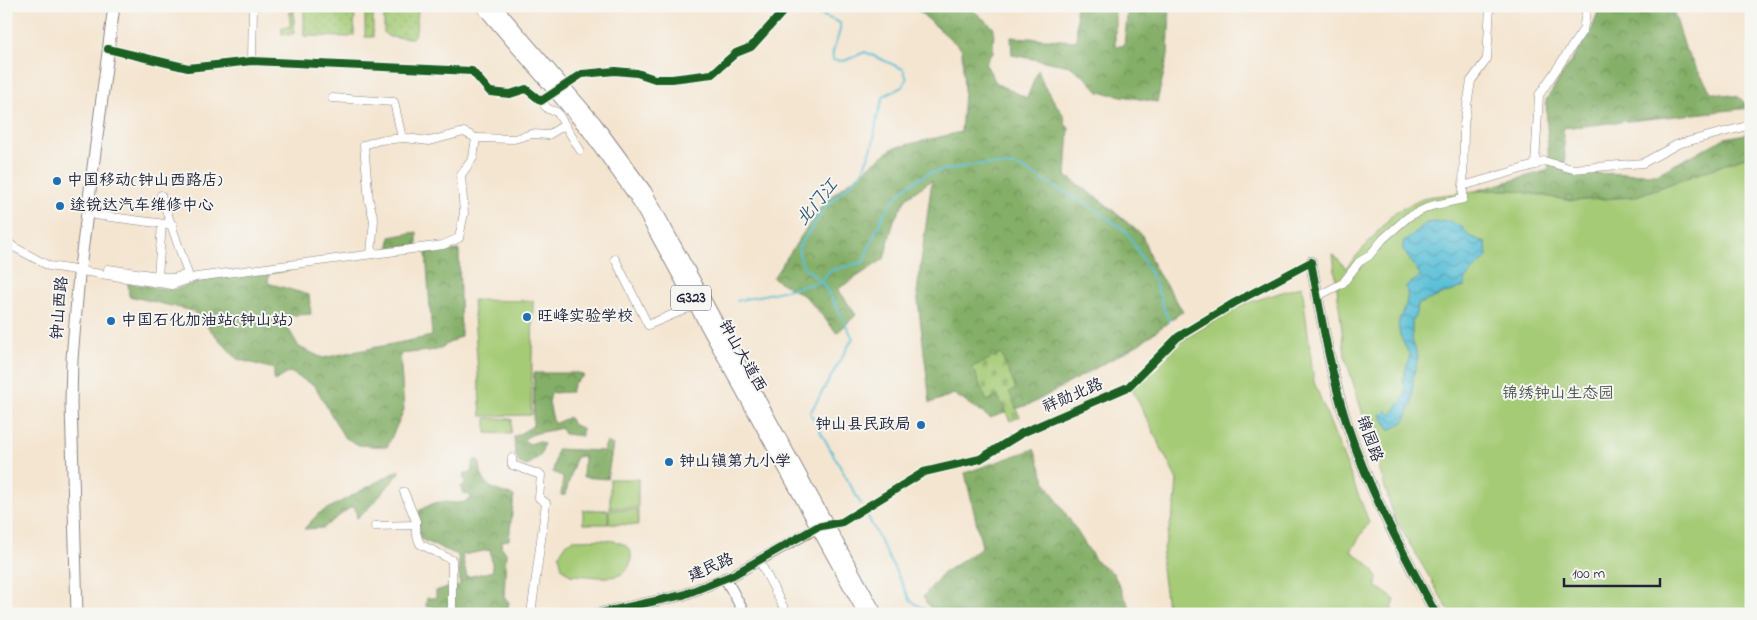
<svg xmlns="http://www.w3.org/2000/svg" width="1757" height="620" viewBox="0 0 1757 620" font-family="'Indie Flower','LXGW WenKai TC',sans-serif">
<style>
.grass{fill:url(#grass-dots);stroke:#647658}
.forest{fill:url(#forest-crowns);stroke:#536851;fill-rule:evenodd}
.cemetery{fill:url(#cemetery-stones);stroke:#647658}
.park{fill:#a5cb76;stroke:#647658}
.water{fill:url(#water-waves);stroke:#3e7089}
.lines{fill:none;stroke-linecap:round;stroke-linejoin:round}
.stream{stroke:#59bfd7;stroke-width:2}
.minor-casing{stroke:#8b8486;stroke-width:9}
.tertiary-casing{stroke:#8b8486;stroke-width:12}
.secondary-casing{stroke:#8b8486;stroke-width:13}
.trunk-casing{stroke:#8b8486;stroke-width:14}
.minor{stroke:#fff;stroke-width:8}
.tertiary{stroke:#fff;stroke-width:10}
.secondary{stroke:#fff;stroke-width:11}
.trunk{stroke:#fff;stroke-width:12}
.cycleway-casing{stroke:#f6f6f2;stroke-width:11}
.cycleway{stroke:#1b5e20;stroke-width:8}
.poi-dot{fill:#1f6fb2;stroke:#f6f6f2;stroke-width:2}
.labels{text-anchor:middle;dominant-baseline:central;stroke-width:4;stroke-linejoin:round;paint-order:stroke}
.shield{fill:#f6f6f2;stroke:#626272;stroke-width:1}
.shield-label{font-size:15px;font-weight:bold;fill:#22223b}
.poi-label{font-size:16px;fill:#22223b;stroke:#f6f6f2;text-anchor:start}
.street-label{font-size:16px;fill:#22223b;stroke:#f6f6f2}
.park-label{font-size:16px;fill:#49554d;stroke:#f6f6f2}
.water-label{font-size:18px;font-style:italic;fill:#355972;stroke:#f6f6f2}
</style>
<defs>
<pattern id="grass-dots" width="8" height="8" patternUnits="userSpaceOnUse" patternTransform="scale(1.25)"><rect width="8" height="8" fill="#a5cb76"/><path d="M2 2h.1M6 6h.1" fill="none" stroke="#8eae67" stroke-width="1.8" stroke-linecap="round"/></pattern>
<pattern id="forest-crowns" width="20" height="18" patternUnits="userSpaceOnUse" patternTransform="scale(1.25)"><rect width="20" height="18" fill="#84af67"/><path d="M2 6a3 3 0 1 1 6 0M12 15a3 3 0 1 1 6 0" fill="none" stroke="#6c8e56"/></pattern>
<pattern id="cemetery-stones" width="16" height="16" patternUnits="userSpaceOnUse" patternTransform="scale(1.25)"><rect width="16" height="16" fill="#a5cb76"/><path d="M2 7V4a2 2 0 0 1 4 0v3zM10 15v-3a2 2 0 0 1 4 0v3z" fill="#8eae67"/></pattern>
<pattern id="water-waves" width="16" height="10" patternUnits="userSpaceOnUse" patternTransform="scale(1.25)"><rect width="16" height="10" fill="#59bfd7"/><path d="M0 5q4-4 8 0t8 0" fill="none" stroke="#499bb0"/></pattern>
</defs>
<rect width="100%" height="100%" fill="#f6f6f2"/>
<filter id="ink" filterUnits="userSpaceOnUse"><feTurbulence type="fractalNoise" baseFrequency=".02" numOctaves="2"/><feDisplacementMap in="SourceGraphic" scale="10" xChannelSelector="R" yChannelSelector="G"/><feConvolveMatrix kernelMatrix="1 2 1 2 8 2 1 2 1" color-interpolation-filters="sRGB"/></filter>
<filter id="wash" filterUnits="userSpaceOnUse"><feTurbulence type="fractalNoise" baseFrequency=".0096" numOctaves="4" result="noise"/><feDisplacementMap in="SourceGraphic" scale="20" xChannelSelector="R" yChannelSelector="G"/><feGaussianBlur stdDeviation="1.12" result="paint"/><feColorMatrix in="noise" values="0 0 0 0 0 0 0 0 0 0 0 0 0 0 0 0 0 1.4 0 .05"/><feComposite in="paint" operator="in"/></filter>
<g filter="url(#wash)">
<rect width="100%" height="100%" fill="#f4e5d0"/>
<g class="grass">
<polygon points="290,6 294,6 294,33 289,35 282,34 282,27 290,27"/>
<polygon points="304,6 355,6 354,35 349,37 304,36"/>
<rect x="365" y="6" width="8" height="31"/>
<polygon points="384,6 415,6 418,9 416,32 412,38 389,37 384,33"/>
</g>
<g class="forest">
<polygon points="913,6 968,6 994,28 993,52 985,63 997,84 1027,98 1038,70 1044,86 1064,116 1065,124 1069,128 1066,176 1104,203 1142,235 1154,267 1183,311 1139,344 1033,403 990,418 954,394 930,403 917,292 932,180 907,197 894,220 884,259 838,289 856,315 837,333 806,297 773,278 825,201 893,148 961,132 964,92 962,49"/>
<polygon points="1076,6 1115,6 1115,46 1124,46 1128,6 1170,6 1168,55 1157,102 1099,92 1087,79 1070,66 1012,55 1011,37 1077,41"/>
<polygon points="1600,6 1672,6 1686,51 1711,92 1739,97 1750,108 1563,128 1566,173 1657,174 1725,138 1751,133 1751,155 1634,197 1571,201 1512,190 1475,191 1549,170 1546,100 1592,29"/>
<polygon points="417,232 417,246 389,247 390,237"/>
<polygon points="459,250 461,336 437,350 400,354 404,410 387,447 359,445 344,437 315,386 290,372 274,381 274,369 237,359 193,311 129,296 128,283 173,290 209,279 289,267 290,270 269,274 268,283 309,295 311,314 281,316 299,347 323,358 432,336 426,252"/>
<path d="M534 373H579L584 376 574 383 571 392 551 393 549 403 554 424 569 417 573 425 582 428V436L564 434 561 428C548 432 534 431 523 440L530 444 539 441 544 444 541 455 527 466 519 463 515 453 514 437 533 426Z"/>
<polygon points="607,442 613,445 607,479 583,477 584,456 576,457 565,495 561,495 563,477 553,472 557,449 603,451"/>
<polygon points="1034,449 1046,483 1096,561 1113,573 1133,614 938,614 933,612 923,597 942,574 982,547 965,473"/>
<path d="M477 459C483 466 479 472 483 478 488 490 503 492 514 496L509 540 502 541 501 546 506 553 504 598 509 602 508 608 458 614V608L449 610V614H436L434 606 426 607 427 598H436V591C445 587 452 589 460 585L458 555 420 539 419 511C424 508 429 505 435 503 447 499 460 508 471 498L469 494 463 493 460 487 465 485V478H463L465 473H471L473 461ZM490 550 493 571 467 577 462 555Z"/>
<path d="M399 470 400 473C385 488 374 505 357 518L355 507H351L323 528 304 529 318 514Z"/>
</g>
<polygon class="cemetery" points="1001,354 1016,389 1009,392 1020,417 1010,421 998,396 987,401 972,367"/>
<g class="park">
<polygon points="1751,155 1751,614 1451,614 1394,517 1345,356 1333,254 1346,268 1395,212 1427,197 1475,191 1511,190 1571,201 1634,197"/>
<path d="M1302 286 1314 382 1369 522 1351 551C1363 561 1381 569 1376 586L1395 600 1391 611 1396 614H1168L1161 561 1175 505 1177 480 1132 389 1181 341 1244 304Z"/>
<polygon points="473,300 533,301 531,415 481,416"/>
<polygon points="486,418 512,419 511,434 486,433"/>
<rect x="610" y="479" width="28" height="29"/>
<rect x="583" y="510" width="25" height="14"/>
<polygon points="609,510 638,510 638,525 609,524"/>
<path d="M573 540C589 540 640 534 630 563 629 569 623 574 617 576 603 579 585 575 570 575L562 568 559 555 567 543Z"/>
</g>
<path class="water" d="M1448 221 1461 226 1469 236 1486 243 1487 257 1465 279V286L1418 304 1414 320 1412 321V340L1418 357 1413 378 1412 403 1405 421 1390 430 1381 415 1386 410 1391 415 1406 394 1403 380 1410 355C1405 346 1396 332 1399 321 1404 306 1410 303 1406 286L1421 276 1403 250V243L1426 223Z"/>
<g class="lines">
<g class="stream">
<path d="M789 8 796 14 808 9 840 23C842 37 830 47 833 60L844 61 865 52 903 69 907 79 902 87 884 96 877 117 873 145 862 172 826 207 798 248C802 273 808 267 821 282 833 296 843 321 853 338L810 413 861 504"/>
<polyline points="737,301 821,282 829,271 863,262 884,213 904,188 928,173 978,164 1018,166 1093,208 1127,232 1153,278 1169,322"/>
<polyline points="866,513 911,601 933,614"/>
</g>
</g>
</g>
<g filter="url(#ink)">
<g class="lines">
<defs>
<g id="minor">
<polyline points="108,49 188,68 252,61 472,71 490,92 510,94 526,89 541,101 582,74 615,71 637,73 655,79 672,79 712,74 736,53 751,47 788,6"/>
<polyline points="252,61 253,6"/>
<polyline points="332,98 394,102 402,138"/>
<polyline points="541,101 548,109 557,112 580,150"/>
<polyline points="1535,165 1544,161 1573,169 1643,163 1678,144 1751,125"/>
<polyline points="1463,186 1535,165 1539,95 1583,30 1587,6"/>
<polyline points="95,215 173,225"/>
<polyline points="6,239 12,246 49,266 172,285 196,277 443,245 459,238 464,213 461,175 473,158 476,138 514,139 532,134 548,135 565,125"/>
<polyline points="371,254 374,220 369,201 364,145 380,140 406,138 429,141 464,132 476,138"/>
<polyline points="615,259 648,325 698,304"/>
<polyline points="108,269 173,278 188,274 161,195"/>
<polyline points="158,276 162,224"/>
<polyline points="1318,296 1343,283 1359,262 1369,256 1383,239 1408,217 1431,206 1463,199 1464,124 1471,81 1487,59 1490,6"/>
<polyline points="512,458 512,465 541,475 539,498 546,503 531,614"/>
<polyline points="404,492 416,521 416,533 420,544 452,560 452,614"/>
<polyline points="828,524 842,522 924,472 980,459 1022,433 1128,387 1178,337 1234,303 1311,262"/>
<polyline points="375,526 416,525"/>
<polyline points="759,560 787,614"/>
</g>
<g id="tertiary">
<path d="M1311 262C1321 315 1330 370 1346 421 1368 489 1402 551 1436 614"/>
<polyline points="725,578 745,614"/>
<polyline points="596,614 683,595 733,575 822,525"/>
</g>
<polyline id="secondary" points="77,614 71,403 72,359 79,275 114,6"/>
<g id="trunk">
<polyline points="482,6 587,129 636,197 865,614"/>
<polyline points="495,6 595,123 645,191 876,614"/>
</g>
</defs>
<use href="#minor" class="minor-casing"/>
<use href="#tertiary" class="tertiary-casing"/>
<use href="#secondary" class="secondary-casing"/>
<use href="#trunk" class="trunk-casing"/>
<use href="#minor" class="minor"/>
<use href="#tertiary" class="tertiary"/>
<use href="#secondary" class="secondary"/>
<use href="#trunk" class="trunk"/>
<defs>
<g id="cycleway">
<polyline points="108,49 188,68 252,61 472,71 490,92 510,94 526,89 541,101 582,74 615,71 637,73 655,79 672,79 712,74 736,53 751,47 788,6"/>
<path d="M596 614 683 595 733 575 817 527 842 522 924 472 980 459 1022 433 1128 387 1178 337 1234 303 1311 262C1321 315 1330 370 1346 421 1368 489 1402 551 1436 614"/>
</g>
</defs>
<use href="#cycleway" class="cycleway-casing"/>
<use href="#cycleway" class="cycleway"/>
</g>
</g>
<g class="poi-dot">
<circle cx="57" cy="181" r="5"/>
<circle cx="60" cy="206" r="5"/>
<circle cx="527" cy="317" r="5"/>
<circle cx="111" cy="321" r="5"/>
<circle cx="921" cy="425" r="5"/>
<circle cx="669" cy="462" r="5"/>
</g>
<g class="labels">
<rect class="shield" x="671" y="285.5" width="40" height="25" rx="4"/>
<g class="shield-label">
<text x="691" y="298">G323</text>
</g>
<g class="poi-label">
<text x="67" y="181">中国移动(钟山西路店)</text>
<text x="70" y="206">途锐达汽车维修中心</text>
<text x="537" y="317">旺峰实验学校</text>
<text x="121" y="321">中国石化加油站(钟山站)</text>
<text x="911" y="425" text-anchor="end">钟山县民政局</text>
<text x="679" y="462">钟山镇第九小学</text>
</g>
<g class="street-label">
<text transform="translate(60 308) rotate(-85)">钟山西路</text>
<text transform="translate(742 356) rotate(61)">钟山大道西</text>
<text transform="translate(1073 396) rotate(-23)">祥勋北路</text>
<text transform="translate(1369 439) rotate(70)">锦园路</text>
<text transform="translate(711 568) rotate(-24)">建民路</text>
</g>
<g class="park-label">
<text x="1558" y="394">锦绣钟山生态园</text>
</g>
<g class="water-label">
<text transform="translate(818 203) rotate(-50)">北门江</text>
</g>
</g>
<rect width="1757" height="620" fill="none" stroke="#f6f6f2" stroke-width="25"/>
<path d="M1564 578v8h96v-8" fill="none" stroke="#22223b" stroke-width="2.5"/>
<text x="1572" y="578" font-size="15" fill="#22223b" stroke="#f6f6f2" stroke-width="4" paint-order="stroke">100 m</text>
</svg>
